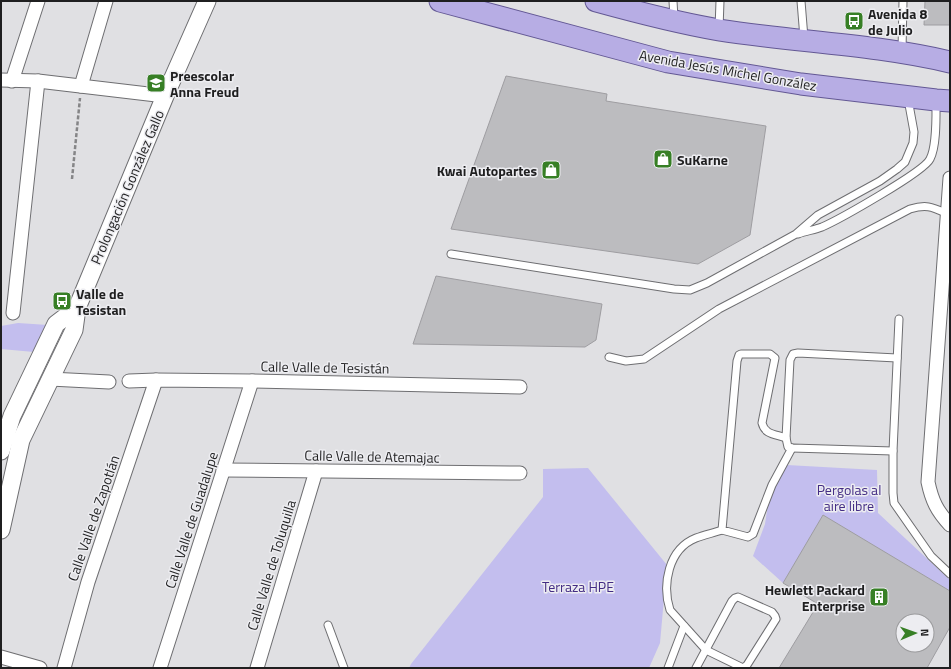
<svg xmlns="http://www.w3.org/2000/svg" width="951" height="669" viewBox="0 0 951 669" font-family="'Titillium Web',sans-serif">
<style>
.green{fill:#c3beee}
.building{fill:#bcbcbf;stroke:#9e9da1;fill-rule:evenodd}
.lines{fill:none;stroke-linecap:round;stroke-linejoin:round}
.service-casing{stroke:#6e6e71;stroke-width:9}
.minor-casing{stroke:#6e6e71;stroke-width:15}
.tertiary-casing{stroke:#6e6e71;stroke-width:19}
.primary-casing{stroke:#635894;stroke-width:23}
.path{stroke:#858587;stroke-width:2.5;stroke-dasharray:4 2;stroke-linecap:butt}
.service{stroke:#fff;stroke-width:7}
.minor{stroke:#fff;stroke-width:13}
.tertiary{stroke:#fff;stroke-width:17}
.primary{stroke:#b7ade4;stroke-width:21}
.labels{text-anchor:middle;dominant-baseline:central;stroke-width:3;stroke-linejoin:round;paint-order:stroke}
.poi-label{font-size:14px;font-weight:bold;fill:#1f1f20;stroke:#ededf1;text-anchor:start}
.street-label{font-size:14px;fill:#1f1f20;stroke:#ededf1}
.park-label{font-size:14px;fill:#432c84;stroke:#ededf1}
</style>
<rect width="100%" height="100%" fill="#e0e0e3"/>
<g class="green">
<polygon points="18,323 48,325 34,352 1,349 1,326"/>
<polygon points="787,465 877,470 878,513 950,580 950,591 824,516 783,583 753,556 765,524 769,498"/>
<polygon points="588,468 667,565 660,643 649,668 409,668 411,664 543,497 543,469"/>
</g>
<g class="building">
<polygon points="925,1 950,1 950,25 924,25"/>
<polygon points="506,76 607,94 606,101 766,126 750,235 698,264 451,229"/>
<polygon points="436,276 602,304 596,340 585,347 413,344"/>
<path d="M823 515 950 591V627L927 668H779L818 604 783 583ZM903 621H927V645H903Z"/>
</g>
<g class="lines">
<defs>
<g id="service">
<polyline points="673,1 674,18"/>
<polyline points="801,1 804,38"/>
<polyline points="719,29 720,1"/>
<polyline points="902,51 903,1"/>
<path d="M798 234C806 231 814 230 822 227 838 220 924 172 930 159 937 146 936 116 936 101"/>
<polyline points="451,254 674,289 690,290 707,283 796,234 818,215 880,181 897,169 905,162 913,143 914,132 908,99"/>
<polyline points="899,319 893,451 893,493 894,503 931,556 950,574"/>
<path d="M609 357 626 361 644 359 719 309 910 209C927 204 932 207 948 214"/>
<path d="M786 438C775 434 765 435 762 423L775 358 770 354H741L739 355 737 361 722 530 748 537 753 534 772 485 792 448"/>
<polyline points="893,451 792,448 788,447 786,438 790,360 793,354 798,353 897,358"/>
<path d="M722 530C713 533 704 535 696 538 668 549 662 585 670 610L706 650 743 668"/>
<polyline points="328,625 344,668"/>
<polyline points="668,668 684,626"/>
<polyline points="696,668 732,601 735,598 738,597 772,612 775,616 776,619 747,665 743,668"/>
</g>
<g id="minor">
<polyline points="1,80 38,81 165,96"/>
<polyline points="12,81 38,1"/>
<polyline points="81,86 106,1"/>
<path d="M950 178 928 482C932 501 937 511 950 525"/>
<polyline points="13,313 38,81"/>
<polyline points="50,379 109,382"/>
<polyline points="129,381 156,380 252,381 520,387"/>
<polyline points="223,470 520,473"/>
<polyline points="1,657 40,668"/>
<polyline points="64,668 88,582 156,380"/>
<polyline points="160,668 252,381"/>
<polyline points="257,668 316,471"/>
</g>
<g id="tertiary">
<polyline points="1,451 12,416 56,324 77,308"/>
<polyline points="1,530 21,440 74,330 77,308 165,96 207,1"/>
</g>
<g id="primary">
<polyline points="440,1 668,62 801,84 936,100 950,101"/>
<path d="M596 1C636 12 678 23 719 30 796 42 874 44 950 62"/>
</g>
</defs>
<use href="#service" class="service-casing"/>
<use href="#minor" class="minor-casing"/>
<use href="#tertiary" class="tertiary-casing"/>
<use href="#primary" class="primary-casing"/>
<polyline class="path" points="72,179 80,98"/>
<use href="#service" class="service"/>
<use href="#minor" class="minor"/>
<use href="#tertiary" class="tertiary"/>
<use href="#primary" class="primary"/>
</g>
<defs>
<symbol id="bus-square" viewBox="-11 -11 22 22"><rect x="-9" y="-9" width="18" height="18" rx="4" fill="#377f25" stroke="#ededf1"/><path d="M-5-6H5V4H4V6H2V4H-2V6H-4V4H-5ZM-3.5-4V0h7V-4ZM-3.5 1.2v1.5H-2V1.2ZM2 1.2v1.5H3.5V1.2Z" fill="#fff"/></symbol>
<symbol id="school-square" viewBox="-11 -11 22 22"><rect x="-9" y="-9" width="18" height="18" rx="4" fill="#377f25" stroke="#ededf1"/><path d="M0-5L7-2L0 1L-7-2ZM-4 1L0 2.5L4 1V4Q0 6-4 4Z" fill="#fff"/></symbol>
<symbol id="shop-square" viewBox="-11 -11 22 22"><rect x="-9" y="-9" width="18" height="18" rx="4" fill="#377f25" stroke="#ededf1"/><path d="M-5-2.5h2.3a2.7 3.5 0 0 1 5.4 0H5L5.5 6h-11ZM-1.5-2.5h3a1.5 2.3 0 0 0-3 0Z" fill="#fff"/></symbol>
<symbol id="building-square" viewBox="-11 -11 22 22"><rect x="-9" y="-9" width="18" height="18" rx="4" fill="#377f25" stroke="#ededf1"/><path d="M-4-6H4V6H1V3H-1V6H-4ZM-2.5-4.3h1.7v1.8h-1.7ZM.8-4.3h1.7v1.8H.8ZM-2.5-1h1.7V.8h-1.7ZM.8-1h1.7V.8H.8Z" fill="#fff"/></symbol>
</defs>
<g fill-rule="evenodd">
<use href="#bus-square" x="843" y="10" width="22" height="22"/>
<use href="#school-square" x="145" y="72" width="22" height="22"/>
<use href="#shop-square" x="652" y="148" width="22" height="22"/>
<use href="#shop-square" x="540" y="159" width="22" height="22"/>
<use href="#bus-square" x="51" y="290" width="22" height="22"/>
<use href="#building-square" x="868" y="586" width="22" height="22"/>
</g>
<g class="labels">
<g class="poi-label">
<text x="868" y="13">Avenida 8<tspan x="868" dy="16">de Julio</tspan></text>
<text x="170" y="75">Preescolar<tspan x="170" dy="16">Anna Freud</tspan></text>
<text x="677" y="159">SuKarne</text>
<text x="537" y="170" text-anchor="end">Kwai Autopartes</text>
<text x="76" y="293">Valle de<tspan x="76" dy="16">Tesistan</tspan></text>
<text x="865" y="589" text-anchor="end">Hewlett Packard<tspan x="865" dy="16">Enterprise</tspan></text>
</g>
<g class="street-label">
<text transform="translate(728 70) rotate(10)">Avenida Jesús Michel González</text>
<text transform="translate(127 187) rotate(-67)">Prolongación González Gallo</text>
<text transform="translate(325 367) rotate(1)">Calle Valle de Tesistán</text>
<text transform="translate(372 456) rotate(1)">Calle Valle de Atemajac</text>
<text transform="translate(93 518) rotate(-71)">Calle Valle de Zapotlán</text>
<text transform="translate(191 520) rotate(-72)">Calle Valle de Guadalupe</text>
<text transform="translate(271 565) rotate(-73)">Calle Valle de Toluquilla</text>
</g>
<g class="park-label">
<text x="849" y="489">Pergolas al<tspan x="849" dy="16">aire libre</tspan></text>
<text x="578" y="586">Terraza HPE</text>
</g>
</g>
<rect width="951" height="669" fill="none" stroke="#1f1f20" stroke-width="4"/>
<g transform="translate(915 633) rotate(88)"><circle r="19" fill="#ededf1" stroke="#9b9b9d"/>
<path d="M0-3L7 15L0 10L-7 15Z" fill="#377f25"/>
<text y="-6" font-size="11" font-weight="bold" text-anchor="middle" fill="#1f1f20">N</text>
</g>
</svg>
